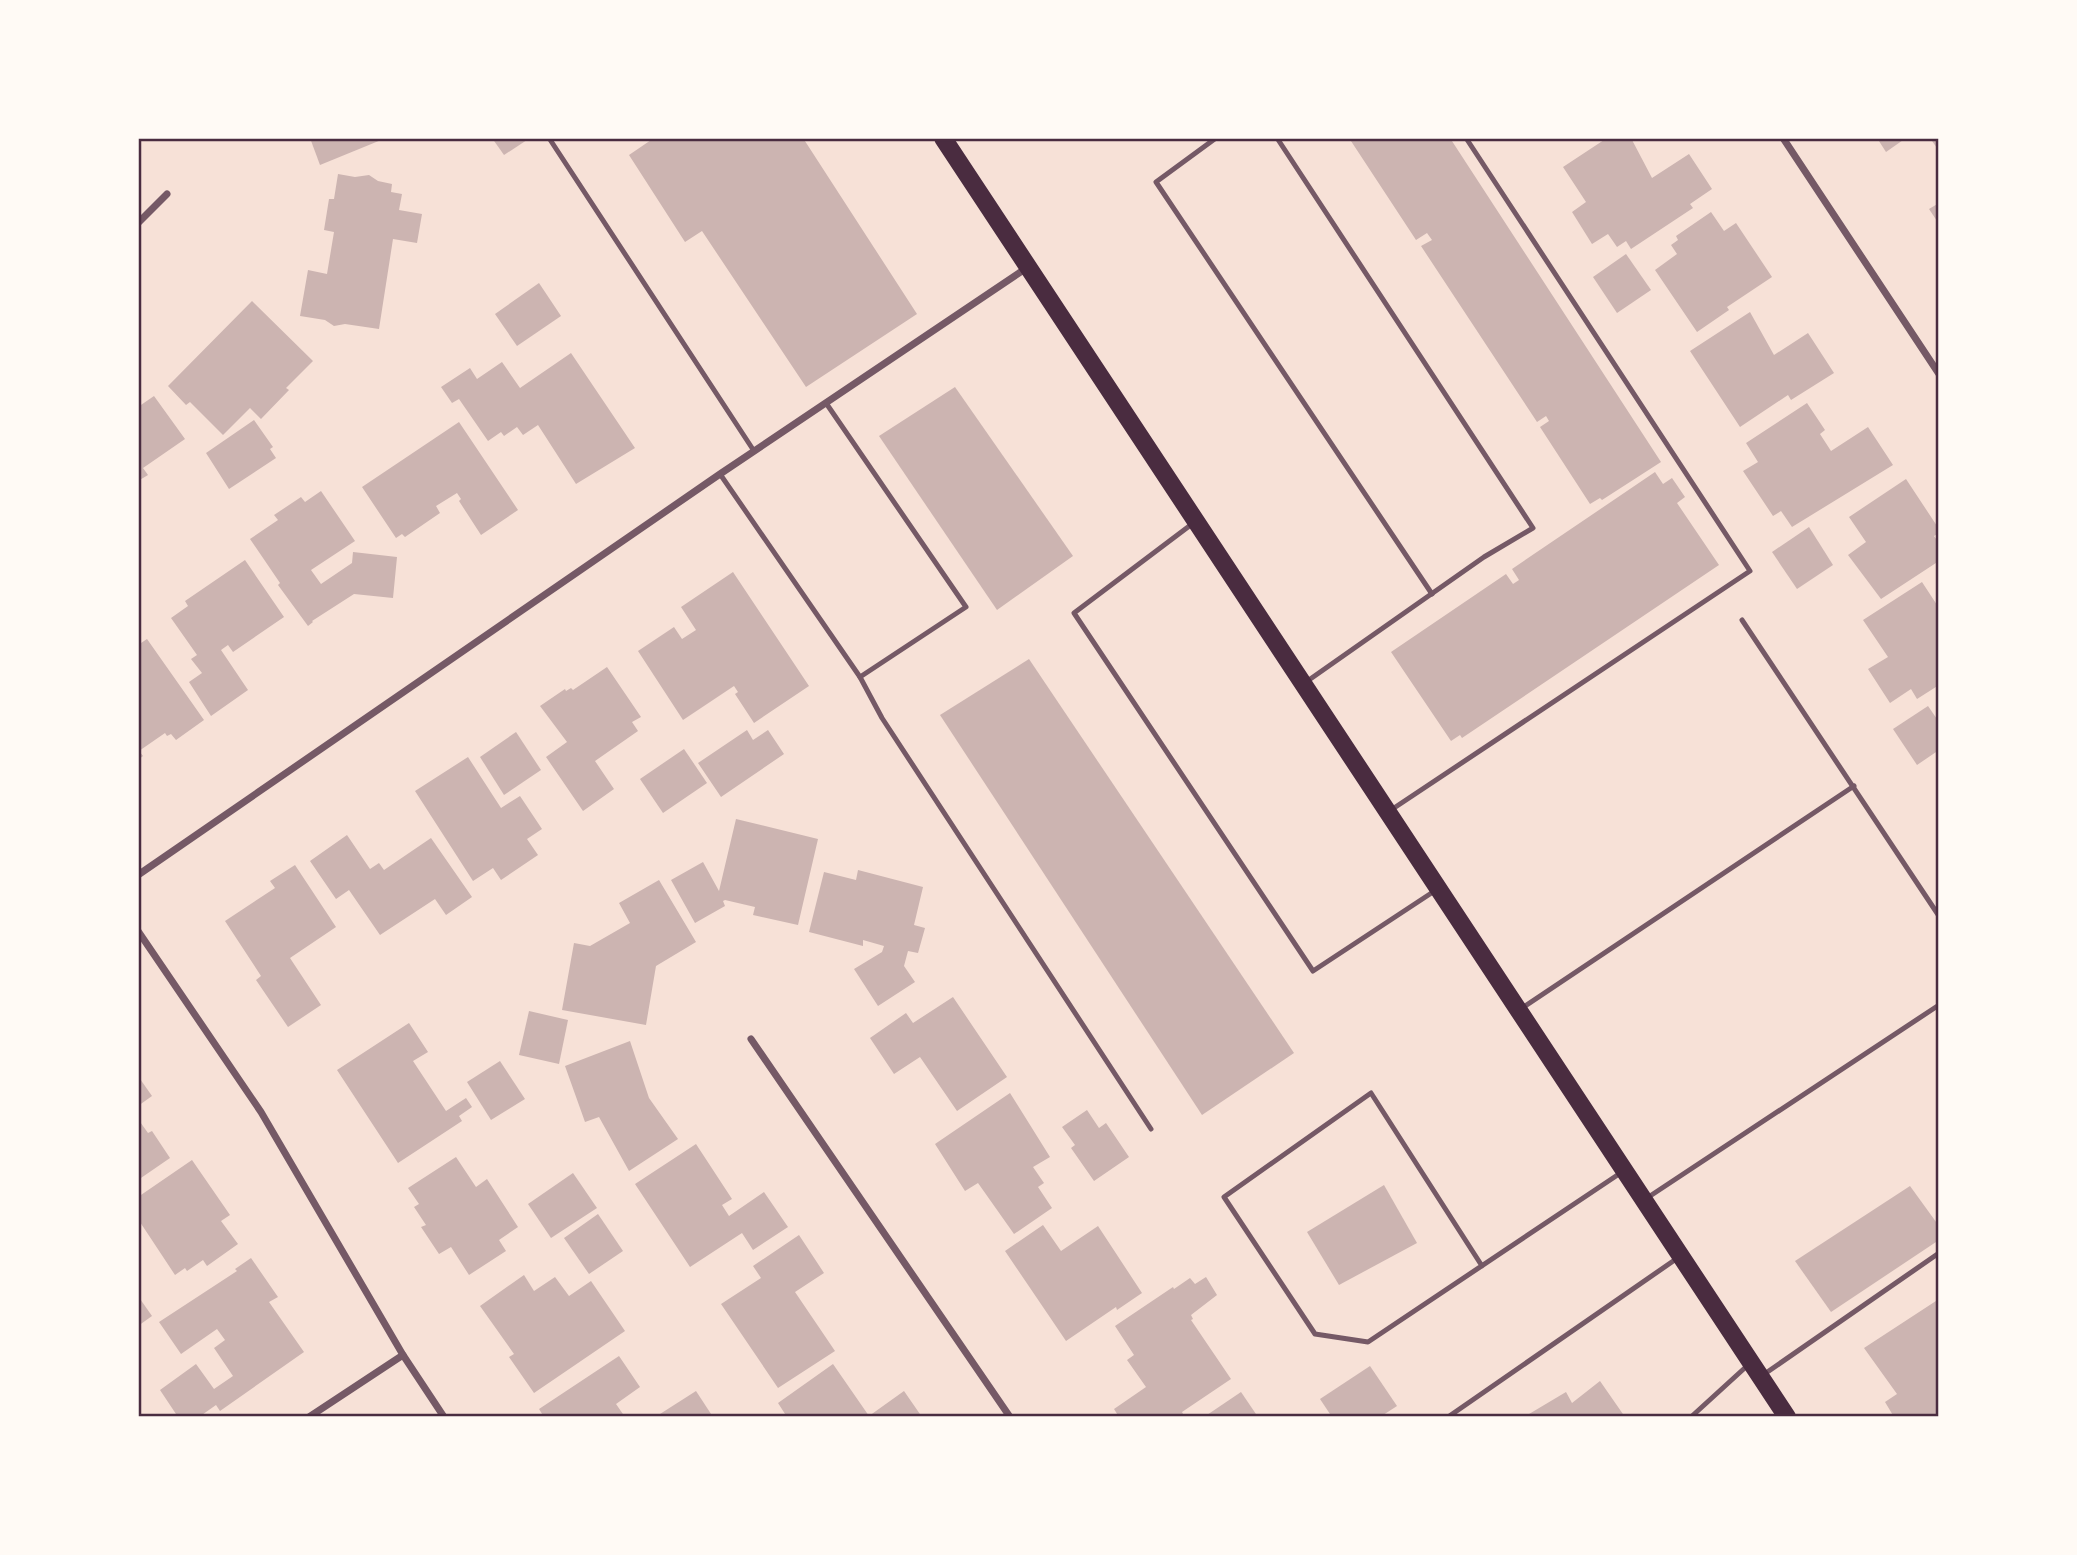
<svg xmlns="http://www.w3.org/2000/svg" width="2077" height="1555" viewBox="0 0 2077 1555" font-family="'PT Sans',sans-serif">
<style>
.building{fill:#ccb4b1}
.lines{fill:none;stroke-linecap:round;stroke-linejoin:round}
.service{stroke:#755966;stroke-width:5}
.minor{stroke:#755966;stroke-width:7}
.primary{stroke:#4a2c40;stroke-width:18}
.neatline{fill:none;stroke:#4a2c40;stroke-width:2.5}
</style>
<rect width="100%" height="100%" fill="#f7e1d7"/>
<g class="building">
<polygon points="310,138 386,138 320,165"/>
<polygon points="492,138 530,138 504,155"/>
<polygon points="654,138 803,138 917,314 806,387 702,231 685,242 629,155"/>
<polygon points="1349,138 1450,138 1661,462 1602,500 1600,498 1590,504 1540,427 1549,421 1546,416 1537,422 1421,246 1432,240 1427,233 1416,240"/>
<polygon points="1607,138 1631,138 1652,178 1689,154 1712,189 1690,204 1693,208 1631,249 1626,241 1617,247 1608,234 1592,244 1572,212 1586,202 1563,167"/>
<polygon points="1877,138 1906,138 1886,152"/>
<polygon points="1930,138 1939,138 1939,151"/>
<polygon points="338,174 355,177 369,175 378,181 392,184 391,192 402,194 399,210 422,214 417,243 393,239 379,329 345,324 334,326 325,320 300,316 308,270 327,274 334,232 324,230 329,199 334,199"/>
<polygon points="1939,203 1939,224 1929,209"/>
<polygon points="1711,212 1724,231 1736,223 1772,277 1727,307 1729,310 1697,332 1655,270 1677,254 1671,245 1678,240 1676,236"/>
<polygon points="1626,254 1651,290 1617,313 1593,277"/>
<polygon points="539,283 561,316 517,346 495,314"/>
<polygon points="252,301 313,361 286,388 289,390 261,419 250,408 223,435 190,402 186,405 168,386"/>
<polygon points="1750,312 1774,355 1808,333 1834,373 1791,400 1788,395 1740,427 1690,351"/>
<polygon points="571,353 635,448 576,484 538,425 523,435 517,427 504,436 501,432 488,441 459,399 452,403 441,387 470,368 477,379 502,362 520,388"/>
<polygon points="955,387 1073,556 997,610 879,436"/>
<polygon points="154,396 185,439 143,468 148,475 138,481 138,407"/>
<polygon points="1807,403 1825,430 1820,434 1831,451 1868,427 1893,465 1792,527 1781,511 1773,516 1743,471 1758,462 1746,443"/>
<polygon points="254,420 273,447 270,449 276,458 229,489 206,453"/>
<polygon points="459,422 518,510 481,535 459,501 461,499 457,493 436,506 440,513 405,537 402,534 396,538 362,487"/>
<polygon points="1655,472 1663,484 1672,478 1685,497 1677,503 1719,565 1462,738 1460,735 1451,741 1391,652 1506,574 1513,584 1519,580 1512,569"/>
<polygon points="1906,479 1939,529 1939,533 1934,536 1939,543 1939,561 1881,599 1848,555 1866,542 1849,517"/>
<polygon points="321,491 355,541 311,570 321,584 352,563 353,552 397,557 393,598 354,594 312,621 313,622 308,626 278,585 280,583 250,539 278,520 274,515 301,497 305,502"/>
<polygon points="1809,527 1833,565 1797,589 1772,552"/>
<polygon points="245,560 284,617 233,652 228,645 221,650 248,690 211,716 189,682 202,673 191,659 197,655 171,618 188,606 185,601"/>
<polygon points="733,572 809,686 754,723 735,694 738,692 734,686 683,720 638,651 674,627 682,639 696,630 681,607"/>
<polygon points="1922,582 1939,608 1939,685 1917,699 1911,689 1890,703 1868,669 1888,657 1863,620"/>
<polygon points="147,639 204,720 176,740 171,734 167,736 165,733 139,751 143,756 138,760 138,645"/>
<polygon points="1029,659 1294,1053 1202,1115 940,715"/>
<polygon points="607,667 641,717 632,722 638,731 595,761 614,789 583,811 546,757 567,742 540,706 565,689 566,691 571,688 573,690"/>
<polygon points="1928,706 1939,722 1939,750 1917,765 1893,729"/>
<polygon points="747,730 753,740 768,730 784,754 721,797 698,763"/>
<polygon points="516,732 541,770 504,795 480,757"/>
<polygon points="684,749 707,783 663,813 640,779"/>
<polygon points="468,757 501,808 520,796 542,829 527,839 538,855 501,880 493,868 473,881 415,791"/>
<polygon points="736,819 818,839 798,925 753,915 755,907 725,900 723,901 725,906 695,923 671,880 703,862 719,891"/>
<polygon points="347,835 370,869 379,863 384,870 431,838 472,897 446,915 435,899 380,935 349,890 336,899 310,861"/>
<polygon points="295,865 336,927 290,958 321,1005 288,1027 256,980 261,976 225,921 275,888 270,881"/>
<polygon points="858,870 923,887 914,925 925,928 918,953 908,951 904,966 915,982 878,1006 854,969 882,952 884,946 863,940 863,946 809,932 824,872 856,880"/>
<polygon points="659,880 696,942 656,966 646,1025 562,1010 574,943 590,946 630,923 619,903"/>
<polygon points="953,997 1007,1077 957,1111 920,1057 894,1074 870,1038 906,1013 913,1023"/>
<polygon points="529,1011 568,1020 559,1064 519,1055"/>
<polygon points="409,1023 428,1052 413,1061 446,1111 466,1098 472,1107 459,1116 462,1121 398,1163 337,1070"/>
<polygon points="630,1041 649,1098 678,1139 629,1171 599,1117 585,1122 565,1066"/>
<polygon points="500,1061 525,1099 491,1120 467,1082"/>
<polygon points="138,1076 152,1096 138,1106"/>
<polygon points="1010,1093 1050,1157 1033,1167 1044,1183 1038,1187 1052,1208 1014,1234 978,1183 965,1191 935,1144"/>
<polygon points="1087,1110 1099,1128 1106,1123 1129,1157 1094,1181 1071,1148 1075,1145 1062,1127"/>
<polygon points="138,1119 148,1133 152,1131 170,1158 138,1180"/>
<polygon points="696,1144 732,1199 722,1205 729,1216 764,1192 788,1227 753,1250 742,1233 690,1267 635,1184"/>
<polygon points="456,1157 476,1187 487,1179 518,1227 499,1240 506,1251 469,1275 451,1247 439,1254 421,1227 426,1225 414,1207 419,1204 408,1188"/>
<polygon points="192,1160 230,1215 221,1221 238,1244 207,1266 203,1260 187,1271 185,1268 175,1275 138,1219 138,1197"/>
<polygon points="573,1173 597,1208 551,1238 528,1204"/>
<polygon points="1384,1185 1417,1243 1339,1285 1307,1232"/>
<polygon points="1910,1186 1939,1226 1939,1240 1831,1312 1795,1261"/>
<polygon points="598,1214 623,1251 589,1274 564,1238"/>
<polygon points="1043,1225 1061,1251 1098,1226 1142,1293 1117,1310 1116,1307 1066,1341 1005,1251"/>
<polygon points="799,1235 824,1273 795,1292 835,1351 778,1388 721,1304 761,1278 753,1266"/>
<polygon points="251,1258 278,1297 269,1302 304,1352 220,1411 216,1405 199,1417 178,1417 160,1390 196,1364 214,1389 233,1376 214,1348 225,1340 217,1329 181,1354 159,1322 237,1271 235,1269"/>
<polygon points="524,1275 534,1291 555,1277 569,1296 591,1281 625,1331 534,1393 509,1357 514,1354 480,1306"/>
<polygon points="1206,1277 1217,1295 1191,1315 1193,1319 1191,1320 1231,1379 1182,1412 1183,1414 1179,1417 1119,1417 1114,1409 1146,1387 1127,1360 1134,1355 1115,1326 1173,1287 1174,1289 1190,1278 1195,1284"/>
<polygon points="138,1296 152,1316 138,1326"/>
<polygon points="1939,1299 1939,1417 1894,1417 1885,1402 1897,1394 1864,1348"/>
<polygon points="619,1356 640,1387 616,1404 625,1417 544,1417 539,1409"/>
<polygon points="833,1364 869,1416 904,1391 922,1417 787,1417 778,1403"/>
<polygon points="1370,1366 1397,1406 1380,1417 1332,1417 1320,1399"/>
<polygon points="1600,1381 1625,1417 1524,1417 1566,1392 1572,1403"/>
<polygon points="696,1391 713,1417 662,1417 660,1414"/>
<polygon points="1241,1392 1258,1417 1204,1417"/>
</g>
<g class="lines">
<g class="service">
<polyline points="549,138 754,451"/>
<polyline points="1216,138 1156,182 1432,594"/>
<polyline points="1277,138 1533,528 1484,557 1306,682"/>
<polyline points="720,474 860,677 966,607 826,403"/>
<polyline points="1192,524 1074,613 1313,971 1436,890"/>
<polyline points="1742,620 1939,916"/>
<polyline points="860,677 882,718 1151,1129"/>
<polyline points="1391,810 1750,571 1466,138"/>
<polyline points="1522,1008 1854,786"/>
<polyline points="1647,1198 1939,1005"/>
<polyline points="1482,1266 1371,1093 1224,1197 1315,1334 1368,1342 1622,1172"/>
<polyline points="1763,1375 1939,1253"/>
<polyline points="1448,1417 1679,1257"/>
<polyline points="1691,1417 1748,1365"/>
</g>
<g class="minor">
<polyline points="1783,138 1939,374"/>
<polyline points="138,223 167,194"/>
<polyline points="138,875 720,474 1028,267"/>
<polyline points="138,931 261,1112 403,1355 444,1417"/>
<polyline points="751,1039 1010,1417"/>
<polyline points="309,1417 403,1355"/>
</g>
<polyline class="primary" points="943,138 1787,1417"/>
</g>
<rect width="2077" height="1555" fill="none" stroke="#fffaf5" stroke-width="280"/>
<rect x="140" y="140" width="1797" height="1275" class="neatline"/>
</svg>
